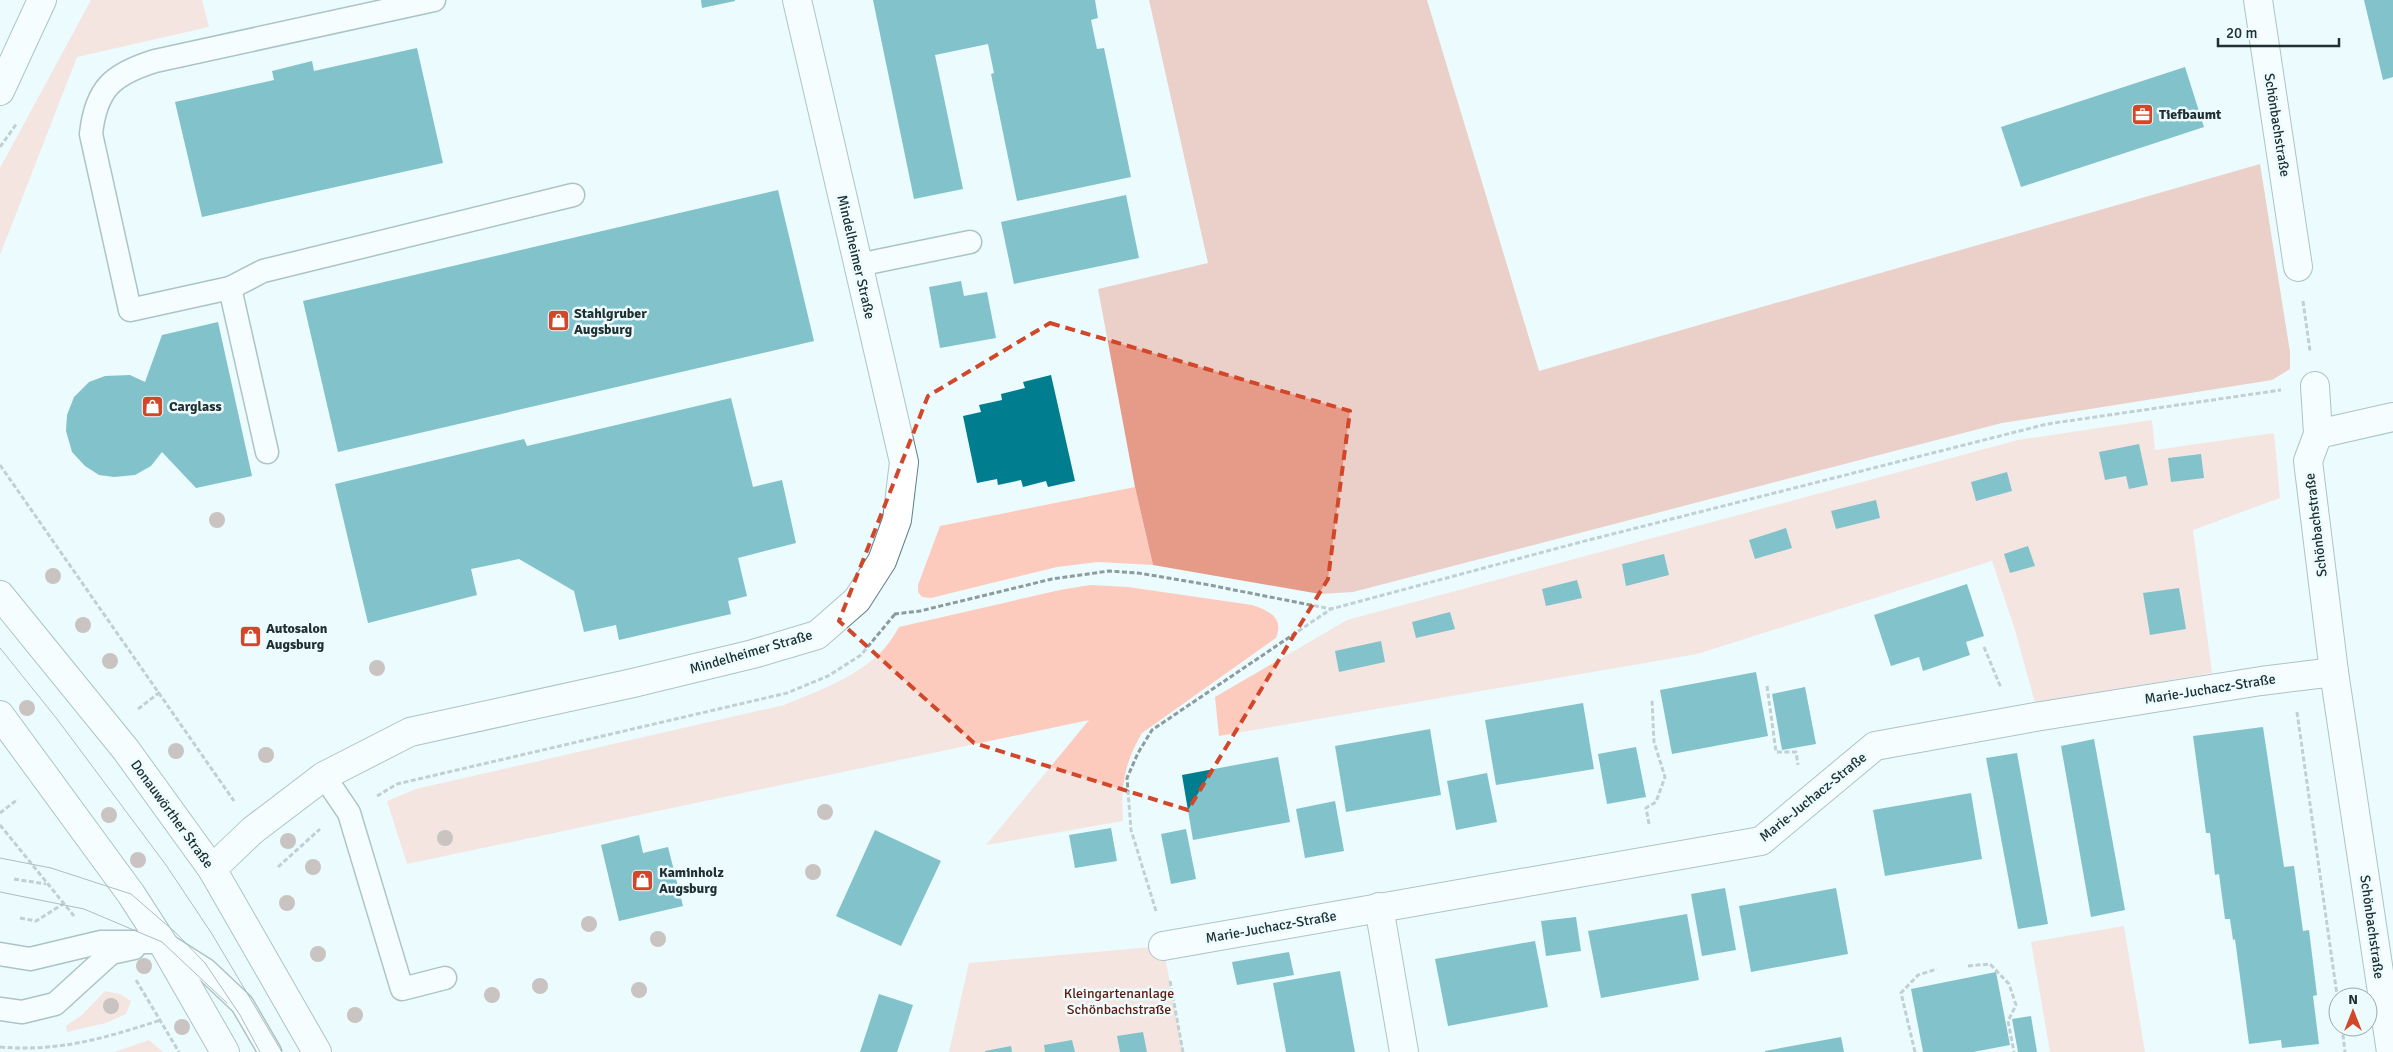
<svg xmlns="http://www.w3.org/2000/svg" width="2393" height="1052" viewBox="0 0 2393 1052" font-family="Signika,sans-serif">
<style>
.green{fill:#fdcabe}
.forest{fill:#e69b89}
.building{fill:#007d8e}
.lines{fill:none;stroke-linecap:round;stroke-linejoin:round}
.lane-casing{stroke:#5c8087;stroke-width:25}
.street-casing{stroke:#5c8087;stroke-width:30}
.secondary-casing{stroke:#5c8087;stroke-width:30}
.path{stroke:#8c9b9e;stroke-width:3;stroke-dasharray:5 2.5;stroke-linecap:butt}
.lane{stroke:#fff;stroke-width:22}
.street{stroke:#fff;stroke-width:28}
.secondary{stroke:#fff;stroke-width:28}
.tram{stroke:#617073;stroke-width:1}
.tree{fill:#9d7f79}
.marked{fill:none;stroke:#d24729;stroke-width:4;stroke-dasharray:10 6;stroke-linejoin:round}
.labels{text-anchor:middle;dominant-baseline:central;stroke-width:5;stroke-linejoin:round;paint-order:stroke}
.poi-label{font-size:14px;font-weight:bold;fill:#202f32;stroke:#ecfbfe;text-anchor:start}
.street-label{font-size:14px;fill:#202f32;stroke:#ecfbfe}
.park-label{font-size:14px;fill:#5c1a0c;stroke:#ecfbfe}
</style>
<rect width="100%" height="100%" fill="#ecfbfe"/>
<g class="green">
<polygon points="91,0 202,0 209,27 77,57 0,255 0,168"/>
<polygon points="2152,420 2155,450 2274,433 2280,498 2193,530 2212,673 2035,703 2015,630 1992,561 1697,654 1219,736 1215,697 1347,620 2018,440"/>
<polygon points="1135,487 1153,565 1098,562 1057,567 931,598 922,597 918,592 918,585 940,526"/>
<path d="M1090 585 1128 587 1252 605C1270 611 1284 618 1276 638L1142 733C1124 764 1121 785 1123 821L986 845 1089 720 407 864 387 801 416 789 784 705C818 691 858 677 884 649 890 642 895 634 899 627L1060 590Z"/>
<polygon points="2124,926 2145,1052 2050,1052 2031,942"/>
<polygon points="1163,946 1183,1052 949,1052 969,963"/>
<polygon points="105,991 120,994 131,1001 126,1014 106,1023 67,1032 66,1026 82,1015"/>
<polygon points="149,1040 163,1052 114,1052"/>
</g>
<polygon class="forest" points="1149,0 1427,0 1539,371 2260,164 2290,352 2290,369 2272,380 2002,423 1353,592 1320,594 1153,565 1135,487 1098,289 1208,263"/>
<g class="building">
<polygon points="701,0 735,0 735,1 702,8"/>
<polygon points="873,0 1095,0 1098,18 1091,20 1097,49 1104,48 1131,177 1017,201 991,74 994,73 988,44 935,55 963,189 914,199"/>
<polygon points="2364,0 2393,0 2393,77 2383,80"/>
<polygon points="417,48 443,163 202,217 175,102 274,80 272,71 312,61 314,71"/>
<polygon points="2185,67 2204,127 2021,187 2001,127"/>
<polygon points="778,190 814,341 338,452 303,301"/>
<polygon points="1126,195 1139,258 1014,284 1001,222"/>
<polygon points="961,281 964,296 987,292 996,338 940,348 929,287"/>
<polygon points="218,322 252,476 196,488 162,452 151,466 135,475 114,477 99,475 85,466 72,452 66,431 67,415 74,397 89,382 105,376 130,375 145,382 162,335"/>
<polygon points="1051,375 1075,481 1048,487 1046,481 1023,487 1021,480 998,485 997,479 977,483 963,416 981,412 979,405 1002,400 1001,394 1025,388 1023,382"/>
<polygon points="731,398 753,487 782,480 796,543 738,558 747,596 728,601 731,614 619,640 616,625 584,632 574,591 519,559 471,569 477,595 368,623 335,484 524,439 527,446"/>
<polygon points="2139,444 2148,485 2129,489 2126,476 2105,480 2099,452"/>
<polygon points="2201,454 2204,478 2171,482 2168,458"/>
<polygon points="2007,472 2012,491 1976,501 1971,482"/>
<polygon points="1876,500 1880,518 1836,529 1831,511"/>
<polygon points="1786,528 1792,548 1755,559 1749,540"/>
<polygon points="2028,546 2035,566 2010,573 2004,554"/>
<polygon points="1664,554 1669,575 1626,586 1622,564"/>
<polygon points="1577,580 1582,598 1546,606 1542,589"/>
<polygon points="1967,584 1984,636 1966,642 1970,655 1923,671 1919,657 1891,666 1874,615"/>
<polygon points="2179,588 2186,629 2150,635 2143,593"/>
<polygon points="1450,612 1455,629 1416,638 1412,622"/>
<polygon points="1381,641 1385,662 1339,672 1335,651"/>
<polygon points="1756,672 1768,736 1672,754 1660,690"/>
<polygon points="1805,687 1816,744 1782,750 1772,694"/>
<polygon points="1583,703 1594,769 1496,785 1485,720"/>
<polygon points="2263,727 2284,867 2294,866 2303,931 2309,930 2317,995 2313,996 2319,1044 2282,1048 2281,1040 2249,1044 2235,939 2233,940 2230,919 2225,919 2219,874 2215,875 2210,833 2206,833 2193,736"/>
<polygon points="1430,729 1441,795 1346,812 1335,746"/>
<polygon points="2094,739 2125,910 2091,917 2061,746"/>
<polygon points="1636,747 1646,797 1607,804 1598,754"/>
<polygon points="2017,753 2048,924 2018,929 1986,758"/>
<polygon points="1278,757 1290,822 1193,840 1182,775"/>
<polygon points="1487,773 1497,822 1456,830 1447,781"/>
<polygon points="1971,793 1982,859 1885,876 1873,810"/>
<polygon points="1335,801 1344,851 1305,858 1296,809"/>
<polygon points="1111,828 1117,861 1075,868 1069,835"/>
<polygon points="1186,829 1196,879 1171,884 1161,834"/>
<polygon points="875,830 941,861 901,946 836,916"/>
<polygon points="639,835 643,853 668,847 683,906 619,921 601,845"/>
<polygon points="1725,888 1736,950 1702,956 1691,894"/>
<polygon points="1836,888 1848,954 1751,972 1739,906"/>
<polygon points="1687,914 1699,980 1601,998 1588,931"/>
<polygon points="1576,917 1581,951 1546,956 1541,921"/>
<polygon points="1535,941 1548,1007 1448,1026 1435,959"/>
<polygon points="1289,952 1294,975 1237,985 1232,962"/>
<polygon points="1340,971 1355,1052 1286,1052 1273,983"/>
<polygon points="1996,972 2010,1045 1973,1052 1923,1052 1911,989"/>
<polygon points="879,994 913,1005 897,1052 860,1052"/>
<polygon points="2031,1016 2037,1052 2018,1052 2012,1019"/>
<polygon points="1143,1032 1147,1052 1120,1052 1117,1036"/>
<polygon points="1841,1037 1844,1052 1765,1052 1765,1051"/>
<polygon points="1072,1040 1075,1052 1045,1052 1044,1045"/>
<polygon points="1011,1046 1012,1052 985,1052 985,1051"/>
</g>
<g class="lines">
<defs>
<g id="lane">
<polyline points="858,265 970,242"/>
<polyline points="230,288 263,271 573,195"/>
<path d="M267 452 230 288 130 310 91 134C96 88 113 74 155 61L434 0"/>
<polyline points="324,776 349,813 402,989 445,978"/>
<polyline points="0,954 30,959 101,942 162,942 206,970 242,1004 270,1052"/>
<polyline points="0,1009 22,1012 55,1004 111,953 134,948"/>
</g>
<g id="street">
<polyline points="2258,0 2298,267"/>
<polyline points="2315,386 2318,434 2308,461 2334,672 2391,1052"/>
<polyline points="2318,434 2393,417"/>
<polyline points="212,869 253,830 324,776 410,732 633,683 753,654 817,635 857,600 882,561 897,520 904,462 797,0"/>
<polyline points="1379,907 1404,1052"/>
<polyline points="1163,946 1761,841 1875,746 2035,717 2261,681 2334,672"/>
</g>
<g id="secondary">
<polyline points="0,91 42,0"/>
<polyline points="0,595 126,750 212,869 317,1052"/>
<polyline points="0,715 131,894 162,942 225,1052"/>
</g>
</defs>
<use href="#lane" class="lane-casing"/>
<use href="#street" class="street-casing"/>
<use href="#secondary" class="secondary-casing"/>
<g class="path">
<polyline points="0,147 17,123"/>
<polyline points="2303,301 2310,351"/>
<polyline points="0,465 234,801"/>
<polyline points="894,614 920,611 1052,579 1109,571 1138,573 1204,584 1331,609"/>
<polyline points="1984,647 2001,688"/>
<polyline points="1767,686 1776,752 1796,752 1798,765"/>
<polyline points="138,709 160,692"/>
<polyline points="2297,712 2338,1002"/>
<polyline points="377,796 397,784 787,693 828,676 861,655 895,614"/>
<polyline points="0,813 18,799"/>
<polyline points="1649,824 1646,808 1656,802 1665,777 1654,742 1652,699"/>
<polyline points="0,825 74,916"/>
<polyline points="278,867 320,829"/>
<polyline points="14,879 46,884"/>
<polyline points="1156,911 1131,830 1127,778 1138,753 1152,730 1331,609 1577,543 2047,424 2281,390"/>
<polyline points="20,918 36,921 63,904"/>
<polyline points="1968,966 1990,964 2009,984 2016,1005 2008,1021 2014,1052"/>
<polyline points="136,980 179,1052"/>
<polyline points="1170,981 1183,1052"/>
<polyline points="2342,1027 2345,1052"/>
<path d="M0 1047C60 1052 105 1038 161 1020"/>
<polyline points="1915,1052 1901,993 1918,975 1937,969"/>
</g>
<use href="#lane" class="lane"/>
<use href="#street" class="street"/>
<use href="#secondary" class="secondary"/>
<g class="tram">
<polyline points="0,648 57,719 166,865 212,934 282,1052"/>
<polyline points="0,858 51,868 131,894 176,933 205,963 240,1015 260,1052"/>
<polyline points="0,892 84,909 162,942 227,1003"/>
</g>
</g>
<g class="tree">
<circle cx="217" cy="520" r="8"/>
<circle cx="53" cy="576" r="8"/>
<circle cx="83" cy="625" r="8"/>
<circle cx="110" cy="661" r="8"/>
<circle cx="377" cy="668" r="8"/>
<circle cx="27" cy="708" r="8"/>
<circle cx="176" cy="751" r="8"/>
<circle cx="266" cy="755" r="8"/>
<circle cx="825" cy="812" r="8"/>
<circle cx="109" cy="815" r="8"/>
<circle cx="445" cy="838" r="8"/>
<circle cx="288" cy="841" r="8"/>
<circle cx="138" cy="860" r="8"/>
<circle cx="313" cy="867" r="8"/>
<circle cx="813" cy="872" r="8"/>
<circle cx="287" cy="903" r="8"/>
<circle cx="589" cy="924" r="8"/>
<circle cx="658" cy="939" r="8"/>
<circle cx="318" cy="954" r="8"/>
<circle cx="144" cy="966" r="8"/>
<circle cx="540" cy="986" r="8"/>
<circle cx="639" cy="990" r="8"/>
<circle cx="492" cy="995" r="8"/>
<circle cx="111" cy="1006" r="8"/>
<circle cx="355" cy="1015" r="8"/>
<circle cx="182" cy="1027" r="8"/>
</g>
<path d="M0 0H2393V1052H0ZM1050 323 1350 411 1328 579 1188 810 974 743 839 621 928 396Z" fill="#ecfbfe" fill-opacity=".55" fill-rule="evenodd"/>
<path class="marked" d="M1050 323 1350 411 1328 579 1188 810 974 743 839 621 928 396Z"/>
<defs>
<symbol id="office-square" viewBox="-11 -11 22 22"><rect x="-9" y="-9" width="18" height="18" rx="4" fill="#d24729" stroke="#ecfbfe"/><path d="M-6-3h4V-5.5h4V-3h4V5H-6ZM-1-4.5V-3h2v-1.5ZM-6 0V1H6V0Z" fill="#fff"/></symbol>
<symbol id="shop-square" viewBox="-11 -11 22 22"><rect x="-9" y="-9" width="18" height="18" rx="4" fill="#d24729" stroke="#ecfbfe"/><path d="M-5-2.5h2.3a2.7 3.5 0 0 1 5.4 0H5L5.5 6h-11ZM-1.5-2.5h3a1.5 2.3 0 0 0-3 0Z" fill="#fff"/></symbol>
</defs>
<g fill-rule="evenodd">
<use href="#office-square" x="2130" y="102" width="25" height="25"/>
<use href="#shop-square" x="546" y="308" width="25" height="25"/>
<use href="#shop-square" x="140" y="394" width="25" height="25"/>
<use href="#shop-square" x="238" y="624" width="25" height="25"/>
<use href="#shop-square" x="630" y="868" width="25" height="25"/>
</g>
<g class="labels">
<g class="poi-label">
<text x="2159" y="114">Tiefbaumt</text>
<text x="574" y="313">Stahlgruber<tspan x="574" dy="16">Augsburg</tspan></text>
<text x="169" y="406">Carglass</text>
<text x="266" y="628">Autosalon<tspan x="266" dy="16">Augsburg</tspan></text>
<text x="659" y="872">Kaminholz<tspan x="659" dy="16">Augsburg</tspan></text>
</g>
<g class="street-label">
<text transform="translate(2277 125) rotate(81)">Schönbachstraße</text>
<text transform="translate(856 257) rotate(77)">Mindelheimer Straße</text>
<text transform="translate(2316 525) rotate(-97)">Schönbachstraße</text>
<text transform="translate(751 652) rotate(-16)">Mindelheimer Straße</text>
<text transform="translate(2210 689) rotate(-9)">Marie-Juchacz-Straße</text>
<text transform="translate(1813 797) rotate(-39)">Marie-Juchacz-Straße</text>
<text transform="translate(172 814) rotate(54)">Donauwörther Straße</text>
<text transform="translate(1271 927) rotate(-10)">Marie-Juchacz-Straße</text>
<text transform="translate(2372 927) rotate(82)">Schönbachstraße</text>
</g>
<g class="park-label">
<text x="1119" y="993">Kleingartenanlage<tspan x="1119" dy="16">Schönbachstraße</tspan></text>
</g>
</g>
<g transform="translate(2353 1012)"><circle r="24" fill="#ecfbfe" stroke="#9aa9ac"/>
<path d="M0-4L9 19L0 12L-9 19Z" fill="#d24729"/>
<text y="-8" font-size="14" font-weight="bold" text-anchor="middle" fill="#202f32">N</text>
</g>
<path d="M2218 38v8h121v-8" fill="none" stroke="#202f32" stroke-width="2.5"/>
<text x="2226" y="38" font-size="15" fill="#202f32" stroke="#ecfbfe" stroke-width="4" paint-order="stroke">20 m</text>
</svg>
